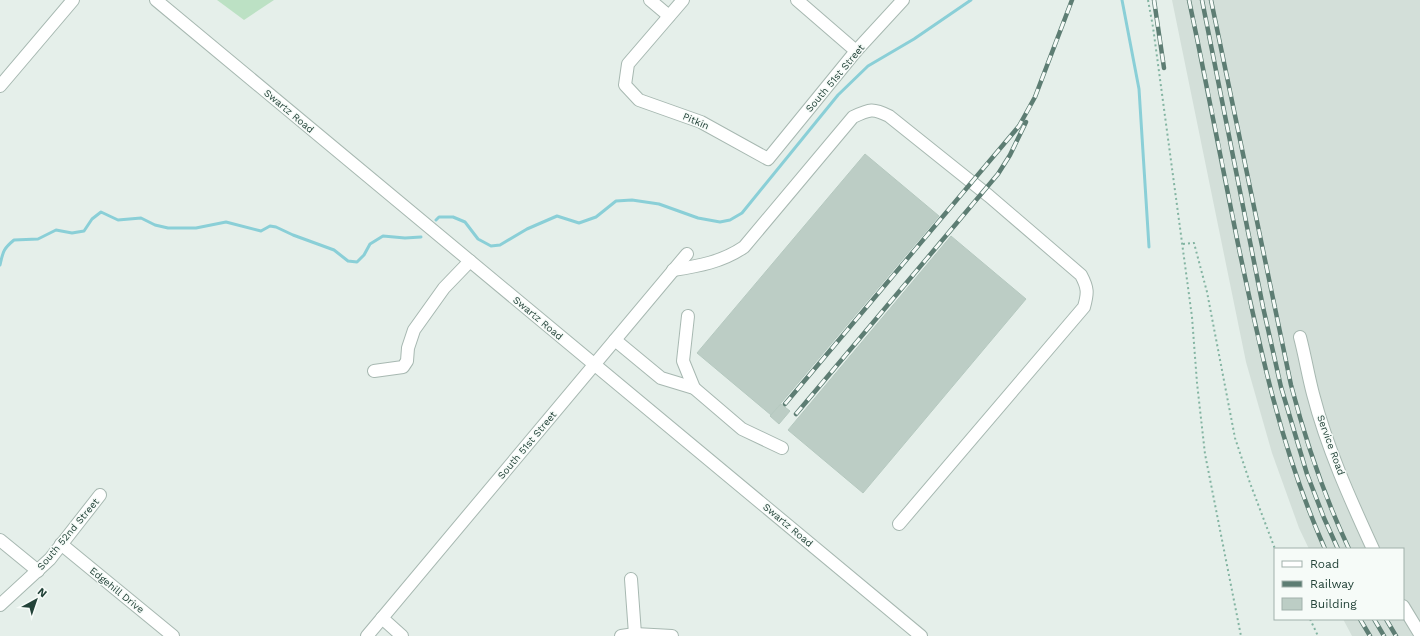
<svg xmlns="http://www.w3.org/2000/svg" width="1420" height="636" viewBox="0 0 1420 636" font-family="'Work Sans',sans-serif">
<style>
.built{fill:#d3dfd9}
.green{fill:#bce1c4}
.lines{fill:none;stroke-linecap:round;stroke-linejoin:round}
.stream{stroke:#8acfd7;stroke-width:3}
.building{fill:#bccdc5;stroke:#b6c9c0}
.minor-casing{stroke:#a7b8b1;stroke-width:14}
.path{stroke:#83b4a2;stroke-width:2;stroke-dasharray:2 3;stroke-linecap:butt}
.minor{stroke:#fff;stroke-width:12}
.rail-casing{stroke:#5d7d73;stroke-width:4.5}
.rail{stroke:#f6fbf8;stroke-width:3;stroke-dasharray:9;stroke-linecap:butt}
.labels{text-anchor:middle;dominant-baseline:central;stroke-width:3;stroke-linejoin:round;paint-order:stroke}
.street-label{font-size:10px;fill:#224238;stroke:#f6fbf8}
</style>
<rect width="100%" height="100%" fill="#e5efea"/>
<polygon class="built" points="1172,0 1420,0 1420,636 1352,636 1343,619 1403,619 1403,549 1309,549 1299,528 1272,453 1246,362"/>
<polygon class="green" points="217,0 274,0 244,20"/>
<g class="lines">
<g class="stream">
<polyline points="1122,0 1139,89 1149,247"/>
<polyline points="436,220 439,217 453,217 465,222 478,239 491,246 500,245 527,229 557,216 579,223 596,217 616,201 632,200 659,204 698,218 720,222 730,220 742,213 838,95 868,66 914,39 971,0"/>
<path d="M0 265C3 252 3 249 14 240L38 239 56 230 72 233 84 231 92 219 101 212 118 220 141 218 155 225 168 228H196L226 222 261 231 270 226 276 227 293 235 334 250 348 261 357 262 364 255 370 244 383 236 405 238 421 237"/>
</g>
</g>
<g class="building">
<polygon points="865,154 939,216 771,415 697,353"/>
<polygon points="951,236 1026,299 863,493 788,430"/>
<polygon points="781,404 790,411 779,424 770,416"/>
</g>
<g class="lines">
<defs>
<g id="minor">
<polyline points="156,0 921,636"/>
<polyline points="650,0 669,16"/>
<polyline points="683,0 628,64 625,85 639,100 701,122 768,159 856,51 903,0"/>
<polyline points="797,0 856,51"/>
<polyline points="0,86 73,0"/>
<path d="M673 270C699 266 722 262 744 247L853 117C870 109 873 108 889 116L989 196 1081 275C1088 288 1088 293 1084 307L899 524"/>
<polyline points="688,316 683,361 694,388"/>
<path d="M1300 337C1305 356 1308 375 1313 394 1327 448 1350 499 1373 549"/>
<polyline points="615,340 661,378 694,388 742,429 782,448"/>
<polyline points="374,371 403,367 407,361 408,348 414,330 444,288 470,261"/>
<polyline points="0,540 38,571"/>
<polyline points="61,544 173,636"/>
<polyline points="631,579 635,634"/>
<polyline points="0,605 50,559 100,495"/>
<polyline points="1403,606 1420,634"/>
<polyline points="382,618 402,636"/>
<polyline points="367,636 687,254"/>
<polyline points="621,636 635,634 672,636"/>
</g>
</defs>
<use href="#minor" class="minor-casing"/>
<g class="path">
<polyline points="1148,0 1153,27 1192,317 1197,383 1205,454 1241,636"/>
<polyline points="1183,244 1194,243 1207,292 1235,438 1250,483 1275,549"/>
<polyline points="1310,619 1318,636"/>
</g>
<use href="#minor" class="minor"/>
<defs>
<g id="rail">
<polyline points="1154,0 1164,68"/>
<path d="M1189 0C1206 81 1222 162 1238 244 1260 349 1281 450 1325 549"/>
<polyline points="1202,0 1263,307 1281,387 1307,474 1324,518 1338,549"/>
<path d="M1211 0 1291 385C1306 442 1324 496 1349 549"/>
<polyline points="785,404 1019,126 1035,97 1072,0"/>
<polyline points="796,414 998,174 1010,155 1026,122"/>
<polyline points="1360,619 1370,636"/>
<polyline points="1374,619 1384,636"/>
<polyline points="1386,619 1396,636"/>
</g>
</defs>
<use href="#rail" class="rail-casing"/>
<use href="#rail" class="rail"/>
</g>
<g class="labels">
<g class="street-label">
<text transform="translate(835 78) rotate(-50)">South 51st Street</text>
<text transform="translate(289 111) rotate(40)">Swartz Road</text>
<text transform="translate(696 121) rotate(23)">Pitkin</text>
<text transform="translate(538 318) rotate(40)">Swartz Road</text>
<text transform="translate(527 445) rotate(-50)">South 51st Street</text>
<text transform="translate(1331 445) rotate(70)">Service Road</text>
<text transform="translate(788 525) rotate(40)">Swartz Road</text>
<text transform="translate(68 534) rotate(-50)">South 52nd Street</text>
<text transform="translate(117 590) rotate(39)">Edgehill Drive</text>
</g>
</g>
<rect x="1274" y="548" width="130" height="72" fill="#f6fbf8" stroke="#a1b1ab"/>
<rect x="1282" y="561" width="20" height="6" fill="#ffffff" stroke="#a1b1ab"/>
<text x="1310" y="568" font-size="12" fill="#224238">Road</text>
<rect x="1282" y="581" width="20" height="6" fill="#5d7d73" stroke="#a1b1ab"/>
<text x="1310" y="588" font-size="12" fill="#224238">Railway</text>
<rect x="1282" y="598" width="20" height="12" fill="#bccdc5" stroke="#a1b1ab"/>
<text x="1310" y="608" font-size="12" fill="#224238">Building</text>
<g transform="translate(36 600) rotate(40)" stroke="#f6fbf8" stroke-width="3" paint-order="stroke">
<path d="M0-3L7 15L0 10L-7 15Z" fill="#224238"/>
<text y="-6" font-size="11" font-weight="bold" text-anchor="middle" fill="#224238">N</text>
</g>
</svg>
